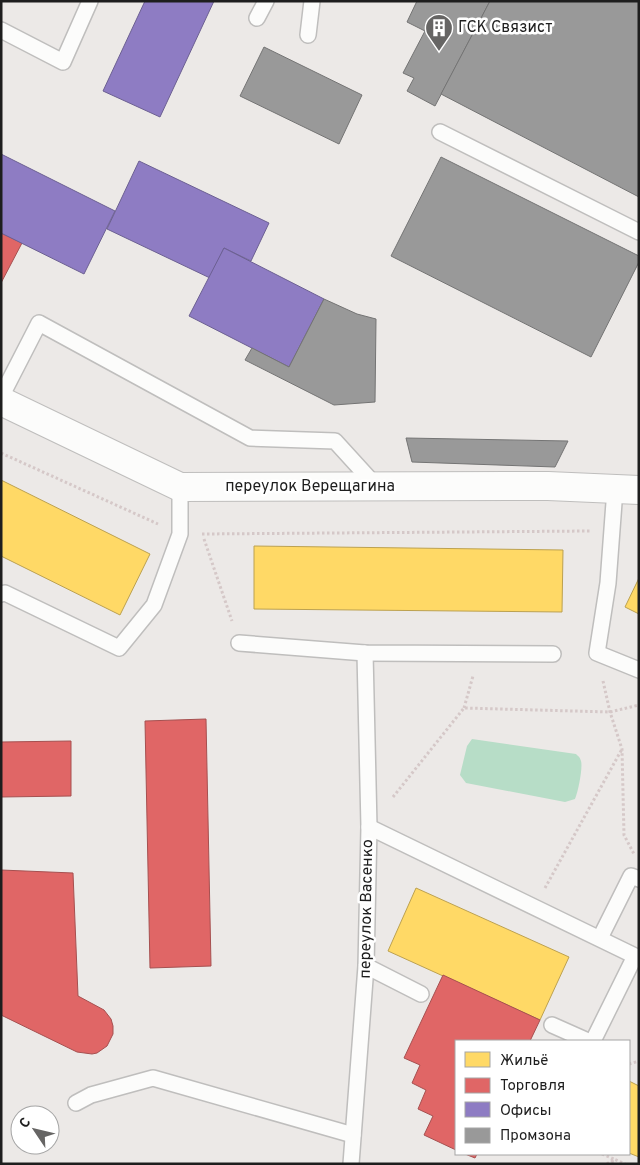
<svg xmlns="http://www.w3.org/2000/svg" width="640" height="1165" viewBox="0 0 640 1165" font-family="Overpass,sans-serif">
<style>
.pitch{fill:#b7ddc7}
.homes{fill:#ffd966;stroke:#bca150}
.shops{fill:#e06666;stroke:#a65050}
.offices{fill:#8e7cc3;stroke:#6c6092}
.industry{fill:#999;stroke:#747474}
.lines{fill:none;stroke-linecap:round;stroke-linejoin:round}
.lane-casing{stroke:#bfbebd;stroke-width:18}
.street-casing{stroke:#bfbebd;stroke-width:30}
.path{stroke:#d5c8c8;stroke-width:3;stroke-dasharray:2.5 2.5;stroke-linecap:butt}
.lane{stroke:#fcfcfb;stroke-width:15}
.street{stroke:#fcfcfb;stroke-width:28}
.labels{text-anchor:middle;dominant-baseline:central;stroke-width:5;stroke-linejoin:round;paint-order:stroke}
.poi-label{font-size:16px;fill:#1e1e1e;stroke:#fff;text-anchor:start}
.street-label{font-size:16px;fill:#1e1e1e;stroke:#fff}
</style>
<rect width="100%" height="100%" fill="#ece9e7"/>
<path class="pitch" d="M472 739 576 754C578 756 580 757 581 761 583 768 578 792 575 799L565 802 466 783 460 775 467 746Z"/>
<g class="homes">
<polygon points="1,480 150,554 120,615 1,556"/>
<polygon points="254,546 563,550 562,612 254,609"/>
<polygon points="639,578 639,614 625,607"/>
<polygon points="416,888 569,957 540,1020 388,951"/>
<polygon points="629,1081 639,1086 639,1157 629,1153"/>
</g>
<g class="shops">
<polygon points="1,233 22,243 1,283"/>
<polygon points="206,719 211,966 150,968 145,721"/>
<polygon points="71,741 71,796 1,797 1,742"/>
<polygon points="1,870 73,873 78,996 104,1010 111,1019 113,1026 113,1034 107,1046 97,1053 92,1054 77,1052 1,1015"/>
<polygon points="443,975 540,1020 530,1041 456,1041 456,1150 424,1135 433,1116 418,1109 426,1090 412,1083 420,1065 404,1058"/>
<polygon points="465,1154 477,1154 475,1158"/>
</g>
<g class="offices">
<polygon points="145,1 214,1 160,117 103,91"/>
<polygon points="1,154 115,211 84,274 1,233"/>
<polygon points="139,161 269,223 251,261 224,248 210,278 107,229"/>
<polygon points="224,248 324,299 289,367 189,316"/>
</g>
<g class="industry">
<polygon points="417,1 490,1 435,106 407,91 414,78 403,73 425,31 407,22"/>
<polygon points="490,1 639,1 639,197 441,94"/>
<polygon points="264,47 362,95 339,144 240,96"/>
<polygon points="441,157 639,256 639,262 591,357 391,256"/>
<polygon points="324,299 357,314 376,319 375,402 334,405 245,360 252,348 289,367"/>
<polygon points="406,438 568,441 555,467 412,462"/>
</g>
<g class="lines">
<defs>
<g id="lane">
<polyline points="257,18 266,1"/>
<polyline points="1,30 63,62 90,1"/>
<polyline points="308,35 312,1"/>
<polyline points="440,132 639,232"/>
<polyline points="1,397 39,323 250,438 335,441 376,486"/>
<polyline points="615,489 608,583 597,653 639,670"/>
<polyline points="1,594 5,593 119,648 154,605 180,534 180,487"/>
<polyline points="239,643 365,653 553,654"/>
<polyline points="369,827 635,956 593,1041"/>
<polyline points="600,938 631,876 639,879"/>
<polyline points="366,966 421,994"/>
<polyline points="552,1025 588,1041"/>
<polyline points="76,1103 91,1095 153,1078 353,1135"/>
<polyline points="351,1164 366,966 369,827 365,653"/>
</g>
<polyline id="street" points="1,401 180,487 548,486 639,490"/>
</defs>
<use href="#lane" class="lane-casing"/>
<use href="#street" class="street-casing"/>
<g class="path">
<polyline points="1,453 158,524"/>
<polyline points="202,534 590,531"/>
<polyline points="204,539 232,621"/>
<polyline points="603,681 610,712 622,749 624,835 634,854"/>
<polyline points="464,708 473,676"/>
<polyline points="393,797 464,708 610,712 639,705"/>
<polyline points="545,888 622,749"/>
<polyline points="629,1064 639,1061"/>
<polyline points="602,1154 614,1159 611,1164"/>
<polyline points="607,1164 614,1159 625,1164"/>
</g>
<use href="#lane" class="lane"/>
<use href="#street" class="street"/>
</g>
<defs>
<symbol id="building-pin" viewBox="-11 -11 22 30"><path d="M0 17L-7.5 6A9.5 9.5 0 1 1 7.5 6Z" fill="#666564" stroke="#fff"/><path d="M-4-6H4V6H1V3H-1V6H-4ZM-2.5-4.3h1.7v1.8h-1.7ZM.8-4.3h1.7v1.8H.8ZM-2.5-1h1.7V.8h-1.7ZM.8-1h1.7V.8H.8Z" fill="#fff"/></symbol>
</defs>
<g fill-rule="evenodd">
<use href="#building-pin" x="423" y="12" width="32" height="43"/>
</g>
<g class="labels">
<g class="poi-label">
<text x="458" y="28">ГСК Связист</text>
</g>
<g class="street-label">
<text x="310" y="487">переулок Верещагина</text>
<text transform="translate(367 909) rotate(-89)">переулок Васенко</text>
</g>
</g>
<rect width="640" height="1165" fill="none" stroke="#1e1e1e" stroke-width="5"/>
<rect x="455" y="1040" width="175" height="115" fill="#ffffff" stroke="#a5a5a5"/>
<rect x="465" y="1052" width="25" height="15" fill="#ffd966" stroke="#a5a5a5"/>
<text x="500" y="1065" font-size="15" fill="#1e1e1e">Жильё</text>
<rect x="465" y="1078" width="25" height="15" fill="#e06666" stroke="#a5a5a5"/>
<text x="500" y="1090" font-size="15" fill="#1e1e1e">Торговля</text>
<rect x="465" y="1102" width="25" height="15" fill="#8e7cc3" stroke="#a5a5a5"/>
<text x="500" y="1115" font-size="15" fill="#1e1e1e">Офисы</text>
<rect x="465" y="1128" width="25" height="15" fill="#999999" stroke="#a5a5a5"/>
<text x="500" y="1140" font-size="15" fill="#1e1e1e">Промзона</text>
<g transform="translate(35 1130) rotate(305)"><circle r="24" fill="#ffffff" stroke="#a5a5a5"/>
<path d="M0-4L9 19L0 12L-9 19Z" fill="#666564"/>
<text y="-8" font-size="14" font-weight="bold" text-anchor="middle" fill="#1e1e1e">С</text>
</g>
</svg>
